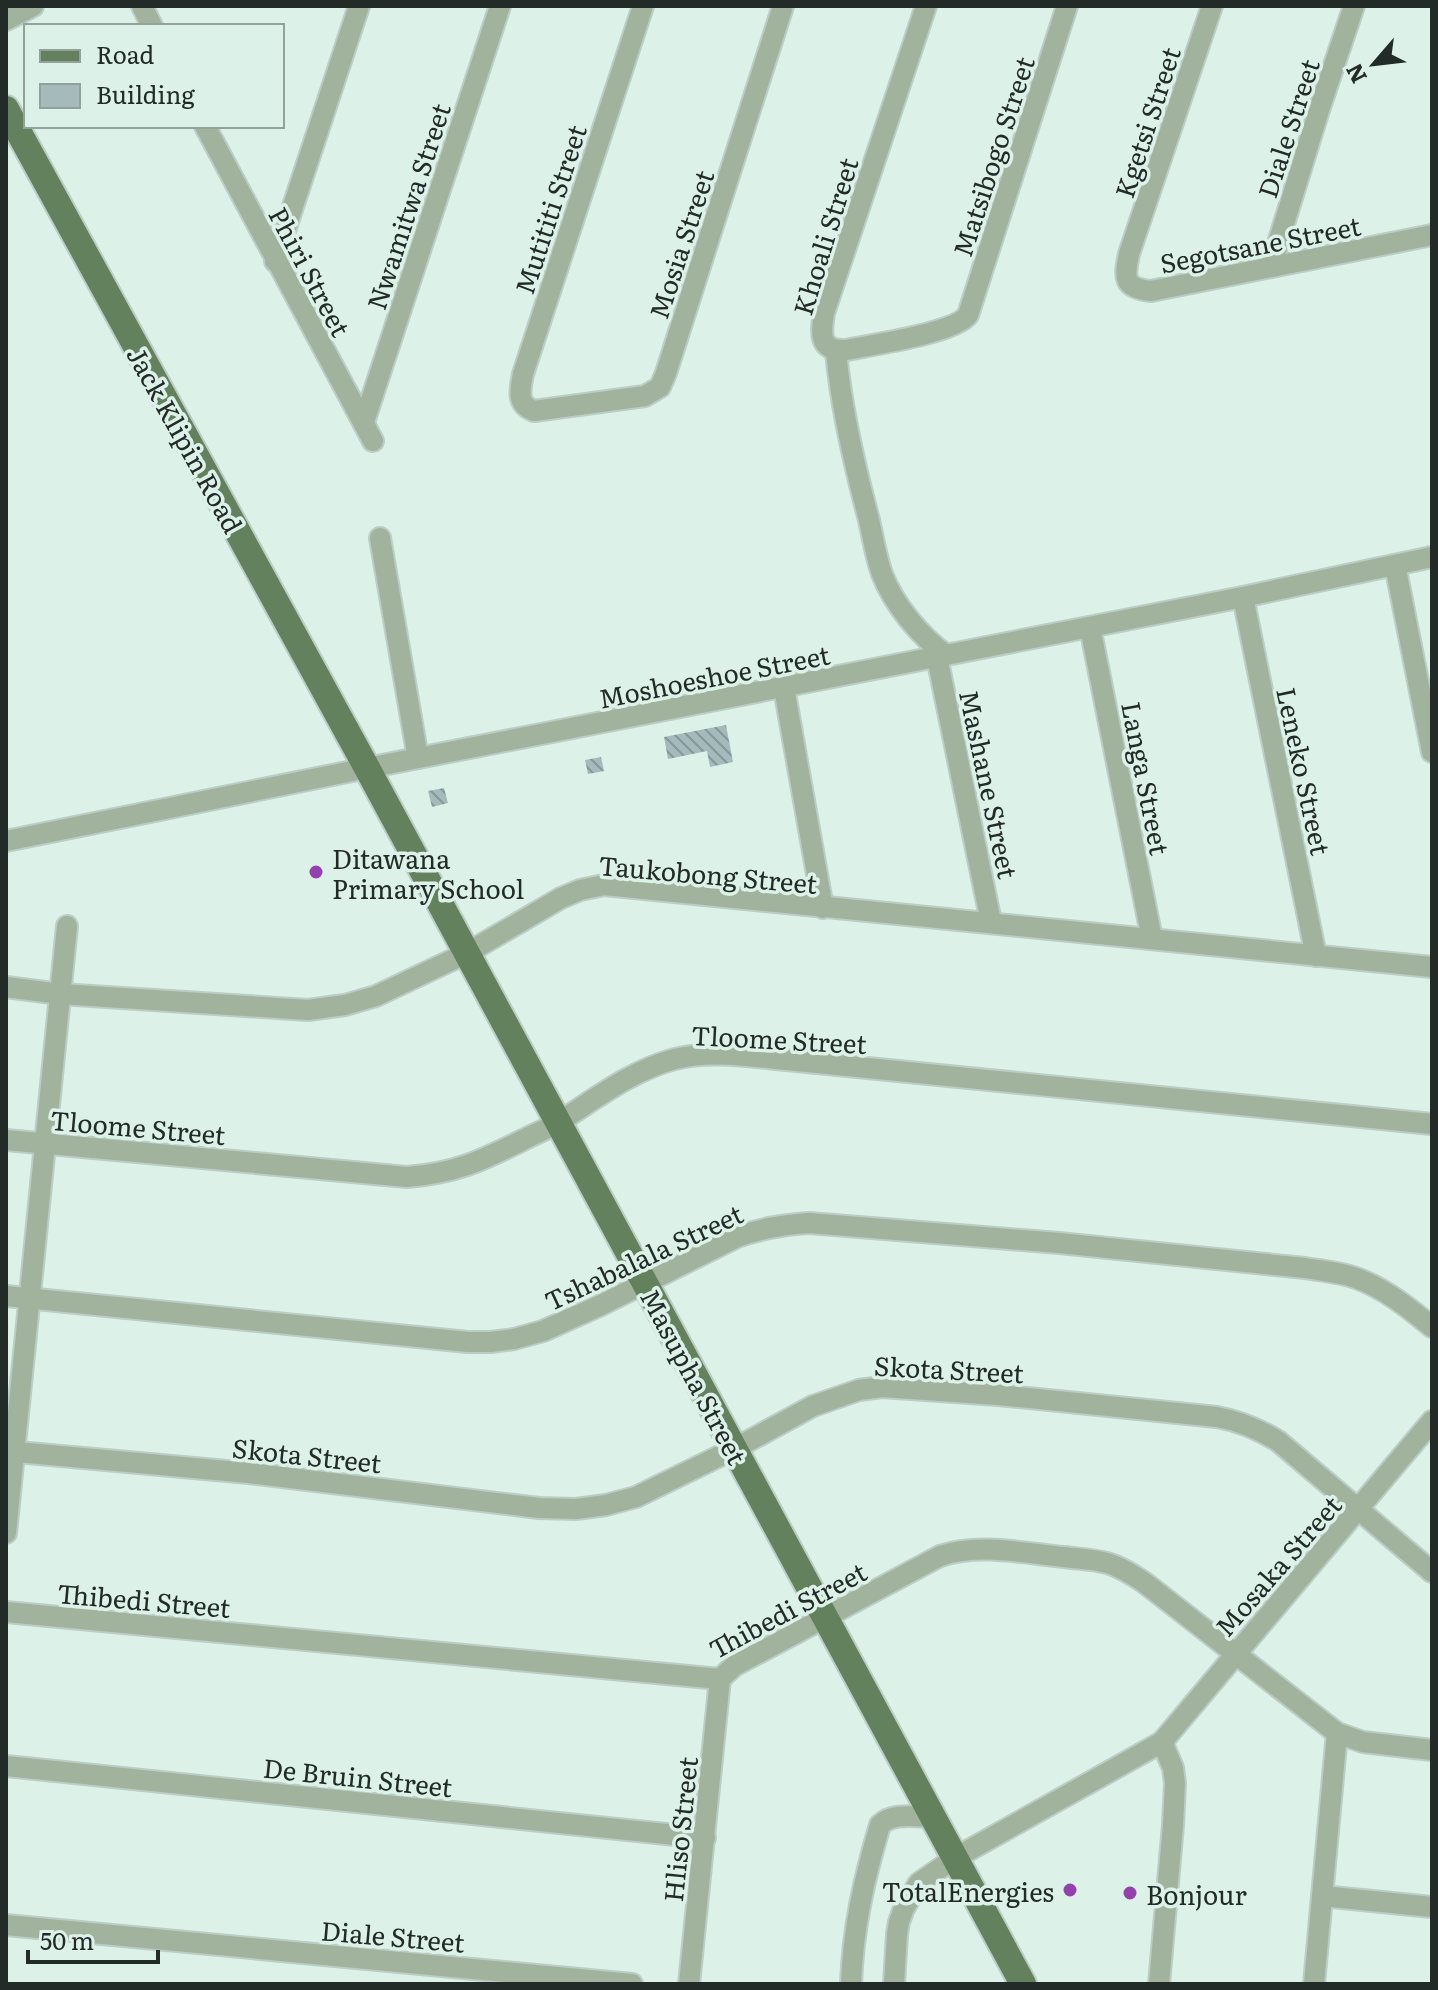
<svg xmlns="http://www.w3.org/2000/svg" width="1438" height="1990" viewBox="0 0 1438 1990" font-family="Literata,serif">
<style>
.building{fill:url(#building-back-hatch)}
.lines{fill:none;stroke-linecap:round;stroke-linejoin:round}
.minor-casing{stroke:#bbcdc5;stroke-width:24}
.major-casing{stroke:#bbcdc5;stroke-width:30}
.minor{stroke:#a1b29d;stroke-width:20}
.major{stroke:#63815c;stroke-width:26}
.poi-dot{fill:#9440ae;stroke:#dcf1e8;stroke-width:3}
.labels{text-anchor:middle;dominant-baseline:central;stroke-width:7;stroke-linejoin:round;paint-order:stroke}
.street-label{font-size:26px;fill:#232b28;stroke:#dcf1e8}
.poi-label{font-size:26px;fill:#232b28;stroke:#dcf1e8;text-anchor:start}
</style>
<defs>
<pattern id="building-back-hatch" width="6" height="6" patternUnits="userSpaceOnUse" patternTransform="scale(2)"><rect width="6" height="6" fill="#a4babb"/><path d="M-1 5l2 2M0 0l6 6M5-1l2 2" fill="none" stroke="#859798"/></pattern>
</defs>
<rect width="100%" height="100%" fill="#dcf1e8"/>
<g class="building">
<polygon points="726,725 733,762 710,767 707,751 668,759 664,737"/>
<polygon points="601,757 604,771 588,774 585,760"/>
<polygon points="444,788 448,803 432,807 428,791"/>
</g>
<g class="lines">
<defs>
<g id="minor">
<polyline points="142,6 152,26"/>
<path d="M643 6 523 374C520 390 516 404 534 411L645 396 660 387 666 373 783 6"/>
<path d="M926 6 824 313C821 333 818 351 846 350 871 345 955 333 968 315L1067 6"/>
<path d="M1212 6 1129 254C1124 278 1123 288 1151 291L1432 235"/>
<polyline points="6,20 33,6"/>
<polyline points="205,126 373,441"/>
<polyline points="275,261 359,6"/>
<polyline points="1271,266 1319,110 1354,6"/>
<path d="M836 351C841 408 854 464 869 520 873 538 876 557 882 574 894 605 920 636 946 655"/>
<polyline points="364,422 500,6"/>
<polyline points="380,538 418,758"/>
<polyline points="1395,565 1432,752"/>
<polyline points="1243,597 1316,956"/>
<polyline points="1090,627 1152,939"/>
<polyline points="937,657 991,922"/>
<polyline points="784,688 823,908"/>
<polyline points="6,841 367,768 1243,597 1432,557"/>
<polyline points="6,987 60,994 308,1010 345,1005 376,996 467,953 561,898 580,890 604,885 1432,967"/>
<path d="M6 1140 407 1177C456 1173 481 1161 523 1140 536 1133 550 1128 562 1120 598 1097 633 1070 675 1059 714 1049 758 1058 797 1061L1432 1124"/>
<path d="M6 1296 468 1342H491L514 1339 543 1331 601 1305 737 1237C763 1228 782 1225 809 1223L1059 1243 1305 1268C1322 1271 1339 1272 1356 1278 1384 1288 1409 1308 1432 1327"/>
<path d="M6 1451 249 1473 539 1508 576 1509 606 1505 636 1497 734 1449 813 1406 859 1390 882 1387 998 1395 1217 1417C1240 1421 1258 1429 1278 1441L1432 1572"/>
<polyline points="6,1533 67,926"/>
<path d="M6 1612 720 1679 734 1666 940 1556C979 1543 1023 1553 1064 1557 1078 1559 1093 1559 1107 1563 1121 1567 1133 1575 1145 1583L1337 1733 1363 1742 1432 1750"/>
<polyline points="6,1766 705,1838"/>
<polyline points="1322,1896 1432,1907"/>
<polyline points="6,1925 632,1984"/>
<polyline points="689,1984 720,1679"/>
<path d="M851 1984C853 1928 864 1879 880 1825 892 1812 916 1817 933 1817"/>
<polyline points="894,1984 897,1934 899,1922 904,1908 919,1883 955,1858 1162,1742 1432,1421"/>
<polyline points="1159,1984 1173,1825 1175,1783 1173,1768 1162,1742"/>
<polyline points="1314,1984 1337,1733"/>
</g>
<polyline id="major" points="6,109 367,768 1023,1984"/>
</defs>
<use href="#minor" class="minor-casing"/>
<use href="#major" class="major-casing"/>
<use href="#minor" class="minor"/>
<use href="#major" class="major"/>
</g>
<g class="poi-dot">
<circle cx="316" cy="872" r="8"/>
<circle cx="1070" cy="1890" r="8"/>
<circle cx="1130" cy="1893" r="8"/>
</g>
<g class="labels">
<g class="street-label">
<text transform="translate(1146 122) rotate(-72)">Kgetsi Street</text>
<text transform="translate(1287 128) rotate(-72)">Diale Street</text>
<text transform="translate(992 156) rotate(-72)">Matsibogo Street</text>
<text transform="translate(407 206) rotate(-72)">Nwamitwa Street</text>
<text transform="translate(549 209) rotate(-72)">Mutititi Street</text>
<text transform="translate(824 236) rotate(-73)">Khoali Street</text>
<text transform="translate(1260 243) rotate(-11)">Segotsane Street</text>
<text transform="translate(680 244) rotate(-72)">Mosia Street</text>
<text transform="translate(311 271) rotate(62)">Phiri Street</text>
<text transform="translate(186 439) rotate(61)">Jack Klipin Road</text>
<text transform="translate(714 675) rotate(-11)">Moshoeshoe Street</text>
<text transform="translate(1305 771) rotate(78)">Leneko Street</text>
<text transform="translate(1147 778) rotate(79)">Langa Street</text>
<text transform="translate(990 784) rotate(78)">Mashane Street</text>
<text transform="translate(708 873) rotate(5)">Taukobong Street</text>
<text transform="translate(779 1038) rotate(3)">Tloome Street</text>
<text transform="translate(138 1126) rotate(5)">Tloome Street</text>
<text transform="translate(643 1256) rotate(-25)">Tshabalala Street</text>
<text transform="translate(949 1368) rotate(3)">Skota Street</text>
<text transform="translate(695 1376) rotate(62)">Masupha Street</text>
<text transform="translate(307 1454) rotate(6)">Skota Street</text>
<text transform="translate(1277 1565) rotate(-49)">Mosaka Street</text>
<text transform="translate(144 1599) rotate(5)">Thibedi Street</text>
<text transform="translate(787 1609) rotate(-28)">Thibedi Street</text>
<text transform="translate(358 1776) rotate(6)">De Bruin Street</text>
<text transform="translate(679 1829) rotate(-84)">Hliso Street</text>
<text transform="translate(393 1935) rotate(5)">Diale Street</text>
</g>
<g class="poi-label">
<text x="332" y="857">Ditawana<tspan x="332" dy="30">Primary School</tspan></text>
<text x="1054" y="1890" text-anchor="end">TotalEnergies</text>
<text x="1146" y="1893">Bonjour</text>
</g>
</g>
<rect width="1438" height="1990" fill="none" stroke="#232b28" stroke-width="16"/>
<rect x="24" y="24" width="260" height="104" fill="#dcf1e8" stroke="#92a29b" stroke-width="2"/>
<rect x="40" y="50" width="40" height="12" fill="#63815c" stroke="#92a29b" stroke-width="2"/>
<text x="96" y="64" font-size="24" fill="#232b28">Road</text>
<rect x="40" y="84" width="40" height="24" fill="#a4babb" stroke="#92a29b" stroke-width="2"/>
<text x="96" y="104" font-size="24" fill="#232b28">Building</text>
<g transform="translate(1374 64) rotate(242)" stroke="#dcf1e8" stroke-width="6" paint-order="stroke">
<path d="M0-6L14 30L0 20L-14 30Z" fill="#232b28"/>
<text y="-12" font-size="22" font-weight="bold" text-anchor="middle" fill="#232b28">N</text>
</g>
<path d="M28 1950v12h130v-12" fill="none" stroke="#232b28" stroke-width="4"/>
<text x="40" y="1950" font-size="24" fill="#232b28" stroke="#dcf1e8" stroke-width="6" paint-order="stroke">50 m</text>
</svg>
